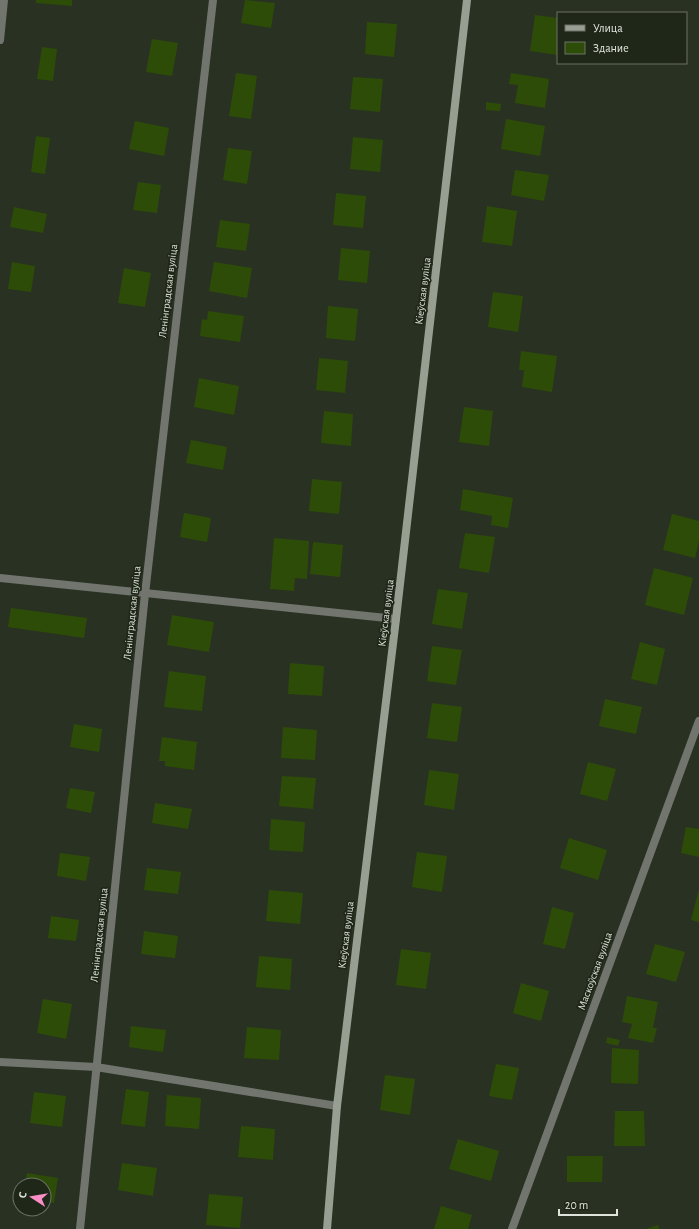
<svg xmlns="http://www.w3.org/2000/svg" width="699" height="1229" viewBox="0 0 699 1229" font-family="'Alegreya Sans',sans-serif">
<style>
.building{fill:#2d4c08}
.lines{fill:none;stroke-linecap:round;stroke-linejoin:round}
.street{stroke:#71756e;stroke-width:8}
.secondary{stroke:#979e92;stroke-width:8}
.labels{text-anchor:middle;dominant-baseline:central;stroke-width:3.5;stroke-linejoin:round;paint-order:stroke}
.street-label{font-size:11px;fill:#dfe4db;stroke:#1f2719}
</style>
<rect width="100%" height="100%" fill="#293123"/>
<g class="building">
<polygon points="36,0 72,0 72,6 36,3"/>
<polygon points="245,0 275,3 271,28 241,23"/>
<polygon points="535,15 558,18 558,55 530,51"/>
<polygon points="367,22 397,24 394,57 365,54"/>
<polygon points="152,39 178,43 172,76 146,72"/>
<polygon points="42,47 57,49 53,81 37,79"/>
<polygon points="236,73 257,76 251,119 229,116"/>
<polygon points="511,73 549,79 545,108 515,103 518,85 509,84"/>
<polygon points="353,77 383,79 380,112 350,109"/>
<polygon points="486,102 501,104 500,111 486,110"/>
<polygon points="506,119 545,126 540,156 501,149"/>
<polygon points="135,121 169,128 164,156 129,149"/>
<polygon points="36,136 50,138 45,174 31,172"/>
<polygon points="353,137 383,140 380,172 350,169"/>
<polygon points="228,148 252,151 247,184 223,180"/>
<polygon points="515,170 549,175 544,201 511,195"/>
<polygon points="138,182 161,185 157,213 133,210"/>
<polygon points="336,193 366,196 363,228 333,225"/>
<polygon points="487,206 517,211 512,246 482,242"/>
<polygon points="14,207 47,214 43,233 10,227"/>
<polygon points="220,220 250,224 246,251 216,247"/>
<polygon points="341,248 370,251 367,283 338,280"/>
<polygon points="12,262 35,266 31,292 8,289"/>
<polygon points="214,262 252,268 247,298 209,291"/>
<polygon points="124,268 151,273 145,307 118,303"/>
<polygon points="493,292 523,296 518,332 488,327"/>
<polygon points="328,306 358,309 355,341 326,338"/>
<polygon points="208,311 244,316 240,342 200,336 202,319 207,320"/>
<polygon points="521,351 557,356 552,392 522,387 524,370 519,370"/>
<polygon points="319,358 348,361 345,393 316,390"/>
<polygon points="199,378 239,386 234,415 194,407"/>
<polygon points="464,407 493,411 489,446 459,442"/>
<polygon points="324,411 353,414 351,446 321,443"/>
<polygon points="191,440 227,447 223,470 186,463"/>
<polygon points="312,479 342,482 339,514 309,511"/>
<polygon points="463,489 513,498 508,528 491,525 492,516 460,510"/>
<polygon points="184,513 211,518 207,542 180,537"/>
<polygon points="672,514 699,521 699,541 695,558 663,550"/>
<polygon points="465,533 495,537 489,573 459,568"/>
<polygon points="274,538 309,541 307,579 295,578 294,591 270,589"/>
<polygon points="313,542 343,545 340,577 310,574"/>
<polygon points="654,568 693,578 684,615 645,605"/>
<polygon points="438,589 468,593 462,629 432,624"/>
<polygon points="11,608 87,618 84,638 8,627"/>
<polygon points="172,615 214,622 209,652 167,645"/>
<polygon points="640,642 665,649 657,685 631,679"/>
<polygon points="432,646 462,650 456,685 427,681"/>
<polygon points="290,663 324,666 322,696 288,694"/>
<polygon points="169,671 206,676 202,711 164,707"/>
<polygon points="605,699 642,707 636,734 599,726"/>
<polygon points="432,703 462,707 457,742 427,738"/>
<polygon points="74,724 102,729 99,752 70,747"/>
<polygon points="283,727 317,730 315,760 281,758"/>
<polygon points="162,737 197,742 194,770 165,766 165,761 159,761"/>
<polygon points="588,762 616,769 607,801 580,794"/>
<polygon points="429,770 459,774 454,810 424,805"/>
<polygon points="282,776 316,778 313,809 279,806"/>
<polygon points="70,788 95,792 91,813 66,808"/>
<polygon points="155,803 192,809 188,829 152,823"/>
<polygon points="271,819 305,822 303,852 269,850"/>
<polygon points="686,827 699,829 699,857 681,853"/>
<polygon points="569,838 607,850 598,880 560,868"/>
<polygon points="417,852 447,856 442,892 412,887"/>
<polygon points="60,853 90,857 86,881 57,876"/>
<polygon points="147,868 181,872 178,894 144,890"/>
<polygon points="699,889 699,922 691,920"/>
<polygon points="269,890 303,893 300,924 266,921"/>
<polygon points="552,907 574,913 565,949 543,944"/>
<polygon points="51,916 79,920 76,941 48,938"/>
<polygon points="144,931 178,936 175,958 141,954"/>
<polygon points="655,944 685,952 676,982 646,974"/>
<polygon points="401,949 431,953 426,989 396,985"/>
<polygon points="259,956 292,959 290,990 256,987"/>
<polygon points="521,983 549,991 541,1021 513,1013"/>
<polygon points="627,996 658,1002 653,1028 657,1028 653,1043 628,1038 632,1024 622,1022"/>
<polygon points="43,999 72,1004 66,1039 37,1033"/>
<polygon points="131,1026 166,1030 163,1052 129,1047"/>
<polygon points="247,1027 281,1030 279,1060 244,1058"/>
<polygon points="607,1037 620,1040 618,1046 606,1043"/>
<polygon points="612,1048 639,1050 638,1084 611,1083"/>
<polygon points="496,1064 519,1068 512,1100 489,1096"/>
<polygon points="385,1075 415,1079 410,1115 380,1110"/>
<polygon points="126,1089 149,1092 145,1127 121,1124"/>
<polygon points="34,1092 66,1096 62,1127 30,1123"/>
<polygon points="167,1095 201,1098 199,1129 165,1126"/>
<polygon points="615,1111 644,1111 645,1146 614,1146"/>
<polygon points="241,1126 275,1129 273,1160 238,1157"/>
<polygon points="458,1139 499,1151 491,1181 449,1169"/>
<polygon points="567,1156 603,1156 602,1182 567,1182"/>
<polygon points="122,1163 157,1168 153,1196 118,1190"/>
<polygon points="27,1173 58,1178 54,1203 44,1201 44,1185 25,1185"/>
<polygon points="209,1194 243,1197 240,1228 206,1225"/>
<polygon points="441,1206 472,1215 468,1229 434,1229"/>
<polygon points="658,1225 659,1229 646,1229"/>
</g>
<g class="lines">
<g class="street">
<polyline points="0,40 4,0"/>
<polyline points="0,578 396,619"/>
<polyline points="0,1062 96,1067 337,1106"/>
<polyline points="80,1229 145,594 213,0"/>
<polyline points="512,1229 699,721"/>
</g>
<polyline class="secondary" points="327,1229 337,1106 396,619 467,0"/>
</g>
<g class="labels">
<g class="street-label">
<text transform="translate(168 291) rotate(-83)">Ленінградская вуліца</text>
<text transform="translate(423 291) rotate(-83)">Кіеўская вуліца</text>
<text transform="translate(132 613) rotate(-84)">Ленінградская вуліца</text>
<text transform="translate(386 613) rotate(-83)">Кіеўская вуліца</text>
<text transform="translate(99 935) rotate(-84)">Ленінградская вуліца</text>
<text transform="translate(346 935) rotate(-83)">Кіеўская вуліца</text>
<text transform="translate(595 971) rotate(-70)">Маскоўская вуліца</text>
</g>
</g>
<rect x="557" y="12" width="130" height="52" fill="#1f2719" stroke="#6c7367"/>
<rect x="565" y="25" width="20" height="6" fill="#979e92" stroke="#6c7367"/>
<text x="593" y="32" font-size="12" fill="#dfe4db">Улица</text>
<rect x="565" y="42" width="20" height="12" fill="#2d4c08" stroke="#6c7367"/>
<text x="593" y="52" font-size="12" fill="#dfe4db">Здание</text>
<g transform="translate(32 1197) rotate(282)"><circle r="19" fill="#1f2719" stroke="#6c7367"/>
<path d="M0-3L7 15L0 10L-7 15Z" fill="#fb8fc5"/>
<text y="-6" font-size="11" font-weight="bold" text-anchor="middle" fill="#dfe4db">С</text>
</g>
<path d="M559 1209v6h58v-6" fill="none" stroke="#dfe4db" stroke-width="2"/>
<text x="565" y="1209" font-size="12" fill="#dfe4db" stroke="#1f2719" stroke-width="3" paint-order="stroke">20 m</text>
</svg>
